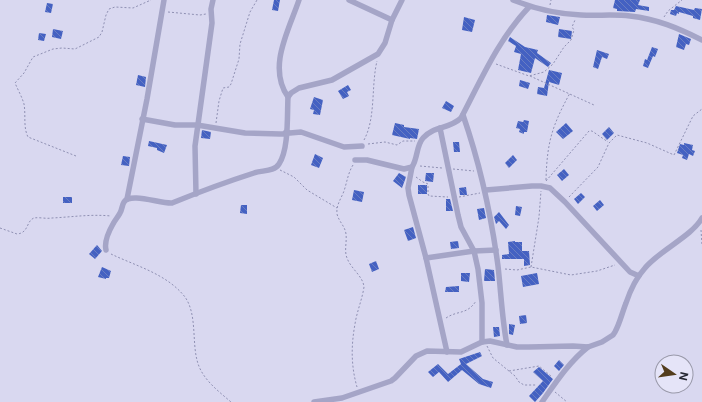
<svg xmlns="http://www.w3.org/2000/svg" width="702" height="402" viewBox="0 0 702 402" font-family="Inter,sans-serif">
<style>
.building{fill:url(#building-back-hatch)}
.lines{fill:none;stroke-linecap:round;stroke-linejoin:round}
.path{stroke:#8f90b3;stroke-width:1;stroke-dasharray:2 2;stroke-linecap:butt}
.street{stroke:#a5a5c7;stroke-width:5.5}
</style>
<defs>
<pattern id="building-back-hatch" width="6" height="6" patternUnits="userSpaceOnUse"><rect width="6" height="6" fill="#4461c2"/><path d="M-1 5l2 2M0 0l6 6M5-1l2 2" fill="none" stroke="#697dc2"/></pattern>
</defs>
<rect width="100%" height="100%" fill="#d9d8f0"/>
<g class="building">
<polygon points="274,0 280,0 278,11 272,10"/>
<polygon points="615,0 640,0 638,5 649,7 649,11 636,9 635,12 617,11 617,9 613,8"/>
<polygon points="47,3 53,4 51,13 45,12"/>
<polygon points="676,6 694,10 695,8 702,9 700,20 693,18 693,16 679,12 679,14 677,13 676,16 670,14 671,10 674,10"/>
<polygon points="547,15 560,17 558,25 546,22"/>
<polygon points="464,17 475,20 472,32 462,30"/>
<polygon points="53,29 63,31 61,39 52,37"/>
<polygon points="559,29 572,31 571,39 558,37"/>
<polygon points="39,33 46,34 44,41 38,40"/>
<polygon points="679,34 691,39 689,45 686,44 684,50 676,47"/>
<polygon points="510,37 525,47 538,50 537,53 551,63 548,67 535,58 531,73 518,70 521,54 514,52 516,46 508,41"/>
<polygon points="652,47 658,49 655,57 653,56 648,68 643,66 645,59 647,60"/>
<polygon points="597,50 609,54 607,59 602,57 598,69 593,67"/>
<polygon points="549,70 562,73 559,85 549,82 547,96 537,94 538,87 544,88"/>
<polygon points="138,75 146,77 145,87 136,85"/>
<polygon points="520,80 530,83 528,89 519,86"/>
<polygon points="348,85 351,90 347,92 349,96 343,99 338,91"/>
<polygon points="314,97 323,100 320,115 313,114 314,110 310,109"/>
<polygon points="446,101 454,106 451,112 442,108"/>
<polygon points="524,120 529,121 527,132 524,132 524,134 519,132 520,129 516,128 518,121 523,122"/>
<polygon points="395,123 404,125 404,127 419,129 417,139 410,138 410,139 392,135"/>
<polygon points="566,123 573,131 563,139 556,132"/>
<polygon points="609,127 614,133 607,140 602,134"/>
<polygon points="202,130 211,132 210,139 201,138"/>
<polygon points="149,141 167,145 164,153 157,150 157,148 148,146"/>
<polygon points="453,142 459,142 460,152 454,152"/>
<polygon points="684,143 693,145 692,150 695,151 693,156 689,154 687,160 682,158 683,155 677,153 680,144 684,145"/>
<polygon points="315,154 323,158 319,168 311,165"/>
<polygon points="513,155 517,160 509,168 505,163"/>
<polygon points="123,156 130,157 129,166 121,165"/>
<polygon points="564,169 569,175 562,181 557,175"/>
<polygon points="399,173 406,177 402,188 393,181"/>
<polygon points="426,173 434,173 433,182 425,181"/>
<rect x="418" y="185" width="9" height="9"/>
<polygon points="466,187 467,195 460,195 459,188"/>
<polygon points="354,190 364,192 362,202 352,200"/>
<polygon points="581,193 585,197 578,204 574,199"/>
<rect x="63" y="197" width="9" height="6"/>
<polygon points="446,199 450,199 453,211 446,211"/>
<polygon points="600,200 604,205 597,211 593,206"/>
<polygon points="241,205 247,205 247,214 240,213"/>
<polygon points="516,206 522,207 520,216 515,215"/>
<polygon points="484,208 486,218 479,220 477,209"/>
<polygon points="499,212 509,225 506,229 499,221 496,224 494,217"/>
<polygon points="413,227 416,238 408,241 404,230"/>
<polygon points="458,241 459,248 451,249 450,242"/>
<polygon points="515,241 515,242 522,242 522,251 529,251 530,265 524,266 524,259 502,259 502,255 509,254 508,242"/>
<polygon points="97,245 102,251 95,259 89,254"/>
<polygon points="376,261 379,269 372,272 369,264"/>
<polygon points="102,267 111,271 109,278 106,278 106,279 98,277"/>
<polygon points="485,269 494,270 495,281 484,281"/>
<polygon points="461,273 470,273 469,282 461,281"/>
<polygon points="537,273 539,284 523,287 521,276"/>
<polygon points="459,286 459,292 445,292 446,287"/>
<polygon points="526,315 527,323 520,324 519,316"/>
<polygon points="509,324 515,325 513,335 509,334"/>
<polygon points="493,327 499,327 500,336 494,337"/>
<polygon points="480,352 482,356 466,364 483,379 493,382 491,388 479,384 462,370 448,382 439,372 433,377 428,372 438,364 448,374 461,364 459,359"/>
<polygon points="559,360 564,365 559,371 554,366"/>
<polygon points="539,367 553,379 543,393 535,402 529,396 543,381 533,372"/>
</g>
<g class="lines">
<g class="path">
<polyline points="550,5 551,0"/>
<polyline points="168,12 200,15 206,14"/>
<polyline points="664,17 668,11 682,0"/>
<polyline points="496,64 529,76 544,72 553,64 564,47 571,40 574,30 572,27 575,20"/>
<polyline points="530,76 594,105"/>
<polyline points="216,123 219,101 223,88 229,87 231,84 239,59 240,44 250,12 257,0"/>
<path d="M364 140C376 118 371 86 377 61"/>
<polyline points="368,144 385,142 397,145 403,141 415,141"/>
<path d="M76 156 28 137C23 127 26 115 24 104 22 97 18 90 15 83L24 73 33 57 53 49 62 48 75 49 99 37 102 32 106 15 109 9 115 7 133 8 151 0"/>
<path d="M353 165C348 173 347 182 344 191 341 199 336 205 337 214 339 222 345 226 346 234 347 242 344 251 347 258 351 269 363 276 364 287 362 300 357 311 355 324 351 346 351 366 357 387"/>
<polyline points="420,166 442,168"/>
<polyline points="453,169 474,171"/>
<polyline points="280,170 294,177 307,190 337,208"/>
<polyline points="416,177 423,182 428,184 428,194 429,196 448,197"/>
<path d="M546 180C547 142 552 126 570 93"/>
<polyline points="546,181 589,131 592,131 608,142"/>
<polyline points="459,197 480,193"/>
<polyline points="569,197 598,167 609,143 617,135 647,143 674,155 693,116 702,109"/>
<path d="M0 228 17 234C29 233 26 221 34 218 39 217 46 219 52 218 72 217 91 214 111 216"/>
<polyline points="701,230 702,245"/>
<path d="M111 254C136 266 167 274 185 297 197 314 192 341 197 360 201 378 217 390 231 402"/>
<polyline points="531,267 539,217 541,191"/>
<polyline points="505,269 517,270 531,267 571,275 597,271 615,265"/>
<path d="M446 318C458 310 467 315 476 301"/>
<polyline points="487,346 493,358 515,376 519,382 524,385 537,385"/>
<polyline points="509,371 539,366 552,377"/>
<polyline points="555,392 567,402"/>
</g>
<g class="street">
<polyline points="349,0 392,20"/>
<path d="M513 0C535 9 557 14 581 15 597 16 614 14 630 16 657 19 678 28 702 40"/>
<path d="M288 97C267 67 289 30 299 0"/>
<path d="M463 115C480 164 491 214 498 266 501 292 502 319 507 345"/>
<polyline points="142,119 175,125 197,125 245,133 280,134 284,134 286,132 290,133 301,132 344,147 362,146"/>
<polyline points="440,128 458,215 461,227 474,251 478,269 482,303 482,342"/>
<path d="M355 160H367L404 169 412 167C418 158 416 146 423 138 433 126 450 129 461 118 482 78 498 40 529 7"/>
<polyline points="412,167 408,188 409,195 426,258 447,352"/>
<polyline points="486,190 532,186 541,186 550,188 565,202 630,272 639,276"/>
<polyline points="196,194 195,146 212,23 211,9 213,0"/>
<polyline points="127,199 147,99 164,0"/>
<path d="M106 250C104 242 109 231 113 224 115 220 118 217 120 213 122 210 122 205 124 202 130 192 161 204 172 203 199 192 226 182 254 173 262 170 274 172 279 164 289 149 287 116 288 97L291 93 299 88 332 80 378 54 385 43 392 20 402 0"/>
<polyline points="426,258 474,251 496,250"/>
<path d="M314 402 342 398 391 381 395 378 416 356 427 351 461 352 482 342 490 341 517 347H529L573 346 588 347 602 342 613 335 615 332C620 323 622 313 626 303 630 291 636 278 645 268 660 250 692 236 702 218"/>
<path d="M542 402C556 382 569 362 588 347"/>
</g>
</g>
<g transform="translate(674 374) rotate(103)"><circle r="19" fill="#e5e4f8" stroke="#9999a9"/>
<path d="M0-3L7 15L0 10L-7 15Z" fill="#533d1d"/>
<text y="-6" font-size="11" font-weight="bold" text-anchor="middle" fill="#262833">N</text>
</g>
</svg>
